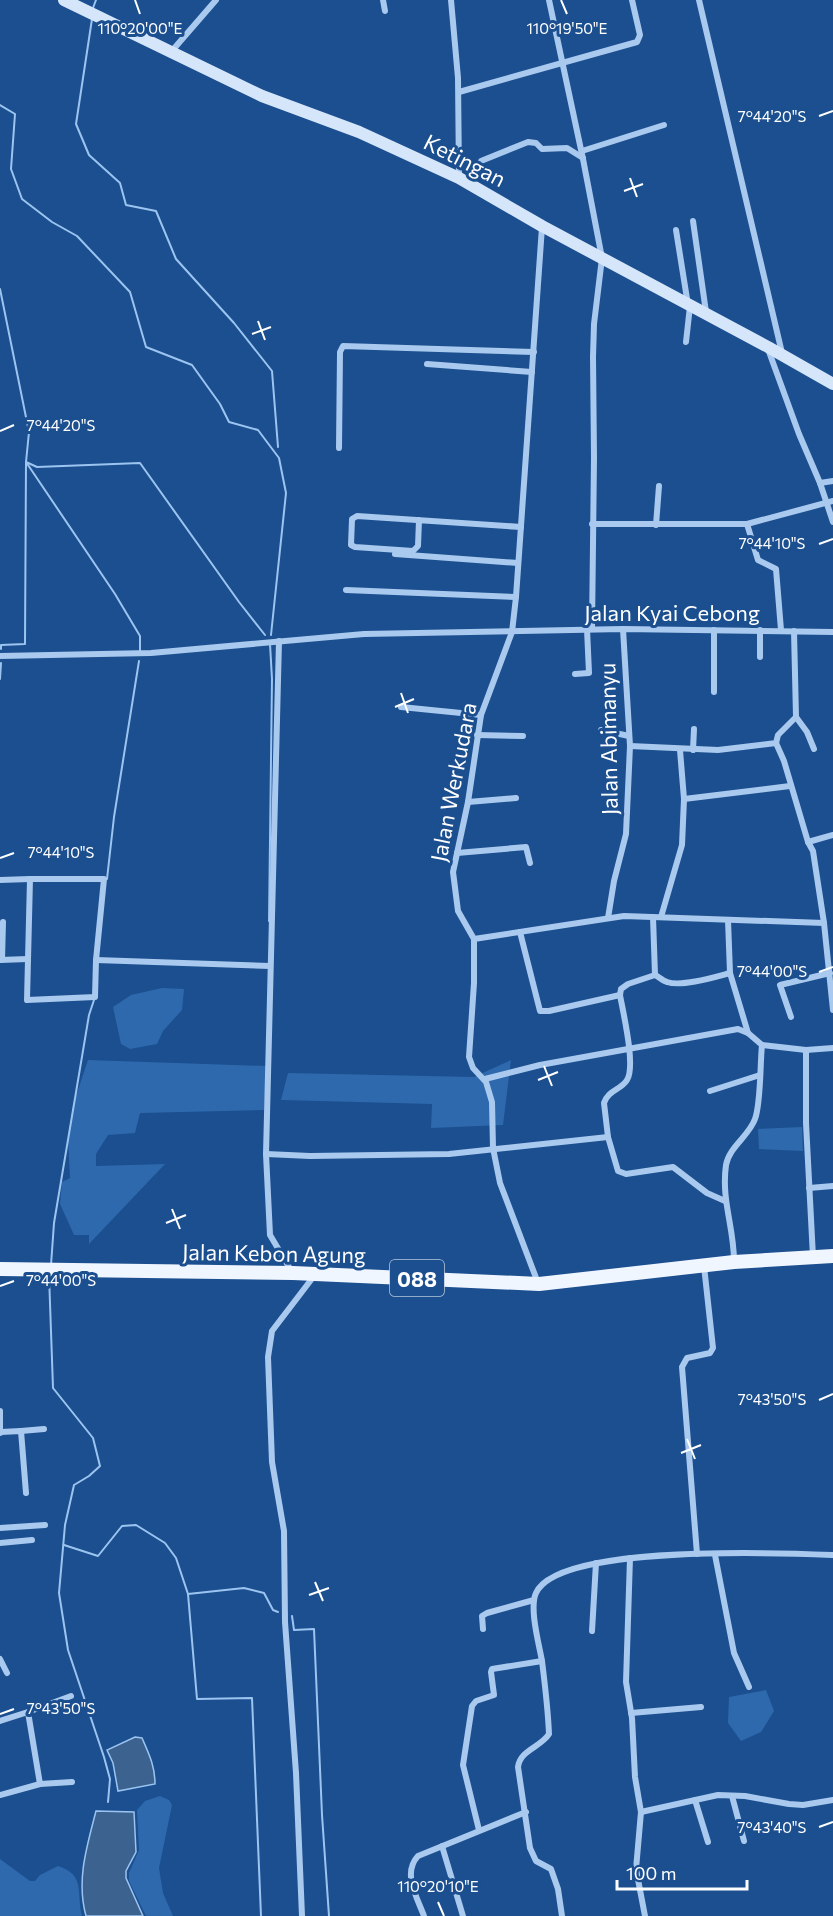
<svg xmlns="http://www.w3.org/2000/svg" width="833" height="1916" viewBox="0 0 833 1916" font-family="Commissioner,sans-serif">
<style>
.green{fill:#2e69ad}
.water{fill:#3c6290;stroke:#9cc4f0;stroke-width:1.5}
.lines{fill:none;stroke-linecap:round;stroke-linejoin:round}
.stream{stroke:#9cc4f0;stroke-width:2}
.street{stroke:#a9c9ee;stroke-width:6}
.secondary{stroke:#d6e6fa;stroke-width:12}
.primary{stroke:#f0f6ff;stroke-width:14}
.ticks{fill:none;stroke:#fff;stroke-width:2}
.labels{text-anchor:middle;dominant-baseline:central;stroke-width:6;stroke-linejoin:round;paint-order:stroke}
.shield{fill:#1b4f8f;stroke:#bbcadd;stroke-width:1.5}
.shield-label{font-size:21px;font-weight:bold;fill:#fff}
.street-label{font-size:22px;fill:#fff;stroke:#1b4f8f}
.ticks-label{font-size:15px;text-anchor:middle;fill:#fff;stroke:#1b4f8f;stroke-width:6;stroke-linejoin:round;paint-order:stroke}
</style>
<rect width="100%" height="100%" fill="#1b4f8f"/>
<g class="green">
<polygon points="162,988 184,989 182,1010 163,1031 157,1044 130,1049 121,1044 113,1007 131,995"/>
<polygon points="88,1060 267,1066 264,1110 140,1113 135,1133 108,1135 96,1154 96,1166 165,1164 89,1244 89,1235 74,1235 60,1204 62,1182 70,1178 68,1138 73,1105"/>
<polygon points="511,1060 503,1125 431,1128 432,1104 281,1100 288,1073 474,1077"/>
<polygon points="802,1127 803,1151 759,1149 758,1129"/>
<polygon points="766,1690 774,1711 761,1732 741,1741 728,1723 729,1697"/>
<polygon points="160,1796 169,1800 172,1805 159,1868 163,1893 173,1916 146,1916 129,1881 129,1873 139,1850 137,1810 145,1801"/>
<path d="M0 1859 30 1881H35L40 1875 58 1866C86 1875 76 1892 82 1916H0Z"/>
</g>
<g class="water">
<path d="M135 1737 142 1738C149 1754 155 1766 155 1784L118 1791 113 1763 107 1750Z"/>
<path d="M96 1811 134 1812 136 1852 126 1871V1878L143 1916H86C76 1880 87 1846 96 1811Z"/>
</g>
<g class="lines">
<g class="stream">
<polyline points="93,8 96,0"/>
<polyline points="92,19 76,124 89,155 120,183 126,205 156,211 176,259 234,323 272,371 278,447"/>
<polyline points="0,105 15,114 11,169 22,199 52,222 77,236 130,292 146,347 192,365 220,404 229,422 258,430 279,458 286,493 271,635"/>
<polyline points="0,289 29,432 26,462 115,594 140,636 140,651"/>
<polyline points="1,649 1,645 25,644 26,462 37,467 140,463 239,602 265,635"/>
<polyline points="0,679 1,663"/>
<polyline points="107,879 114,817 139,661"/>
<polyline points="269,921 272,679 270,644"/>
<polyline points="51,1265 54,1223 89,1015 94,1000"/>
<polyline points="49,1275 53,1388 93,1438 100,1466 89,1476 74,1485 65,1525 59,1593 68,1650 104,1757 110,1779 108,1802"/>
<polyline points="64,1545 98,1556 122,1526 136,1525 165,1543 176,1558 188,1594 244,1588 264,1593 273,1610 278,1612"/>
<polyline points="188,1594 197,1699 252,1698 261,1916"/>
<polyline points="292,1616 294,1630 314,1629 322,1815 329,1916"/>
</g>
<g class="street">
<polyline points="383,0 385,11"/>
<polyline points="451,0 458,78 459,177"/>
<polyline points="549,0 583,159 602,258 594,324 593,357 594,458 592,629"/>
<polyline points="699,0 782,353"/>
<polyline points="171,52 216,0"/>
<polyline points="459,92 637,42 640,35 632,0"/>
<polyline points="582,151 664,125"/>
<polyline points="471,186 481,161 528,142 536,143 542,149 567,148 583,158"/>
<polyline points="693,221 706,312"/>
<polyline points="676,230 688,305"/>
<polyline points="686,342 690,306"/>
<polyline points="768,349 799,434 820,483 833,522"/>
<polyline points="427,364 532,372"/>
<polyline points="339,448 340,352 343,346 534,352"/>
<polyline points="820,483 833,481"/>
<polyline points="419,520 418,546 413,551 355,547 351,545 352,519 357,516 521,527"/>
<polyline points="592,524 747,524 833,501"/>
<polyline points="747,524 758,560 776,569 781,630"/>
<polyline points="656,525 659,486"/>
<polyline points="395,554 518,563"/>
<polyline points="346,590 516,597"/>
<polyline points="760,630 760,657"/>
<polyline points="794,631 796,717 807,732 814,749"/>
<polyline points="279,641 266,1154 270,1235 292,1272"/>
<polyline points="0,656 151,653 364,634 623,629 833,632"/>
<polyline points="575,674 589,673 587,629"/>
<polyline points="714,692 714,630"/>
<polyline points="401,707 481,715"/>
<polyline points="601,730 629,736"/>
<polyline points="477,735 523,736"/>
<polyline points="776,743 784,761 808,842 813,851 824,923 833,1010"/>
<polyline points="630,746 718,750 776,743 778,735 796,717"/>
<polyline points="693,750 694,729"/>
<polyline points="684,799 790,786"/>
<polyline points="468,802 516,798"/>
<polyline points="808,842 833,835"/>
<polyline points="457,853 526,847 530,863"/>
<polygon points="30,879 104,879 96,960 95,997 27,1000"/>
<polyline points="0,880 30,879"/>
<path d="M653 917 655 975 628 984 621 989 620 995C623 1012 636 1066 627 1080 621 1090 608 1090 604 1103L608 1137 618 1171 626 1174 673 1167 707 1193 725 1201"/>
<polyline points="661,917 682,845 684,799 680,750"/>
<polyline points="608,918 614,881 626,834 630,746 623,629"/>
<polyline points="728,920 730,973 748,1033"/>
<polyline points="520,932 540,1011 549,1011 620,995"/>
<polyline points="474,939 458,911 453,872 468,802 481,715 512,632 516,597 542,227"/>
<polyline points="474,939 474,983 469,1057 473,1068 486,1082 492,1102 493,1148 500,1183 538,1283"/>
<polyline points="474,939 624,916 824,923"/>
<polyline points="0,960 28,959"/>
<polyline points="2,960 3,922"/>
<polyline points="96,960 270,966"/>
<path d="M655 975C659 977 663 981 667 982 682 987 715 977 730 973"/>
<polyline points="791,1017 780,985 830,973"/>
<polyline points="762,1045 806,1050 833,1048"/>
<polyline points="806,1050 806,1123 813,1257"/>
<path d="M485 1079 540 1065 738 1029 748 1033 762 1045C760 1064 761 1103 755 1119 749 1136 729 1147 726 1165 721 1200 734 1227 734 1261"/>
<polyline points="710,1091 760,1075"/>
<polyline points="266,1154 310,1156 449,1154 608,1137"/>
<polyline points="809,1188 833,1186"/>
<polyline points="0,1411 0,1433"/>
<polyline points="21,1431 44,1429"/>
<polyline points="1,1432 21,1431 26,1493"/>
<polyline points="0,1528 45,1525"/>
<polyline points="0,1543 32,1540"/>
<polyline points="697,1554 682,1367 687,1358 710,1353 713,1348 704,1266"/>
<polyline points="715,1555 734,1653 749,1687"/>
<polyline points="630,1558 626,1682 632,1718 635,1777 641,1812 636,1869 645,1916"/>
<polyline points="483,1629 482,1616 487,1613 534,1600"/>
<polyline points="592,1631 596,1563"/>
<polyline points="0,1659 7,1673"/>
<polyline points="28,1712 71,1696"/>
<polyline points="631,1713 701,1707"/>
<polyline points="0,1721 28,1712 40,1784 0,1795"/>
<polyline points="40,1784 72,1782"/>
<polyline points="732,1796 744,1841"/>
<polyline points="695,1800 708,1842"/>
<polyline points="641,1812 718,1795 745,1796 789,1804 803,1805 833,1800"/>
<polyline points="479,1830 463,1765 472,1706 476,1701 494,1695 491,1672 492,1669 542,1661"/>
<polyline points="442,1846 463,1916"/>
<polyline points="302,1916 296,1773 285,1622 284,1531 272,1462 268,1357 272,1331 314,1276"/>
<path d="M424 1916C417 1897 402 1873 418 1856L526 1812"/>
<path d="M562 1916 558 1889 551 1869 536 1861 530 1848 518 1767C520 1750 541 1747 549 1734 548 1709 545 1685 542 1661 539 1644 529 1608 536 1593 558 1544 782 1553 833 1555"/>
</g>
<polyline class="secondary" points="64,0 262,96 359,132 459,178 542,226 768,347 833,384"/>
<polyline class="primary" points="0,1269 293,1273 539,1284 734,1262 833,1256"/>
</g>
<path class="ticks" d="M135 0 140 14M561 0 567 14M819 116 833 111M630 178 637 197M624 191 643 184M258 321 265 340M252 334 271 327M0 431 14 425M819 544 833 539M401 693 408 713M395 707 414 699M0 858 14 853M819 972 833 967M544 1066 552 1086M538 1080 558 1072M172 1209 180 1229M166 1223 186 1215M0 1286 14 1281M819 1400 833 1394M687 1439 695 1459M681 1453 701 1445M315 1582 323 1601M309 1595 329 1588M0 1714 14 1709M819 1827 833 1822M438 1902 444 1916"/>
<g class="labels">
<rect class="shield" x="390" y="1260" width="54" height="36" rx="4.5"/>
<g class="shield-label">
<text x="417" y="1278">088</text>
</g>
<g class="street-label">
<text transform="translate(465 160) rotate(27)">Ketingan</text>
<text x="672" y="612">Jalan Kyai Cebong</text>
<text transform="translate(608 739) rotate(-91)">Jalan Abimanyu</text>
<text transform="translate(453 782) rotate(-79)">Jalan Werkudara</text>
<text transform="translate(274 1253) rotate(1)">Jalan Kebon Agung</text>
</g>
</g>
<g class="ticks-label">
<text x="140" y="34">110°20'00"E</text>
<text x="567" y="34">110°19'50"E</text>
<text x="772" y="122">7°44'20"S</text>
<text x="61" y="431">7°44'20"S</text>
<text x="772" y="549">7°44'10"S</text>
<text x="61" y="858">7°44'10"S</text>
<text x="772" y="977">7°44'00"S</text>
<text x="61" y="1286">7°44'00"S</text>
<text x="772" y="1405">7°43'50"S</text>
<text x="61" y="1714">7°43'50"S</text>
<text x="772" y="1833">7°43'40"S</text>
<text x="438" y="1892">110°20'10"E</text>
</g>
<path d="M617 1880v9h130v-9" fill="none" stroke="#ffffff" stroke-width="3"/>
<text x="626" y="1880" font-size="18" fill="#ffffff" stroke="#1b4f8f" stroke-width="4.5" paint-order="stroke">100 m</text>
</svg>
